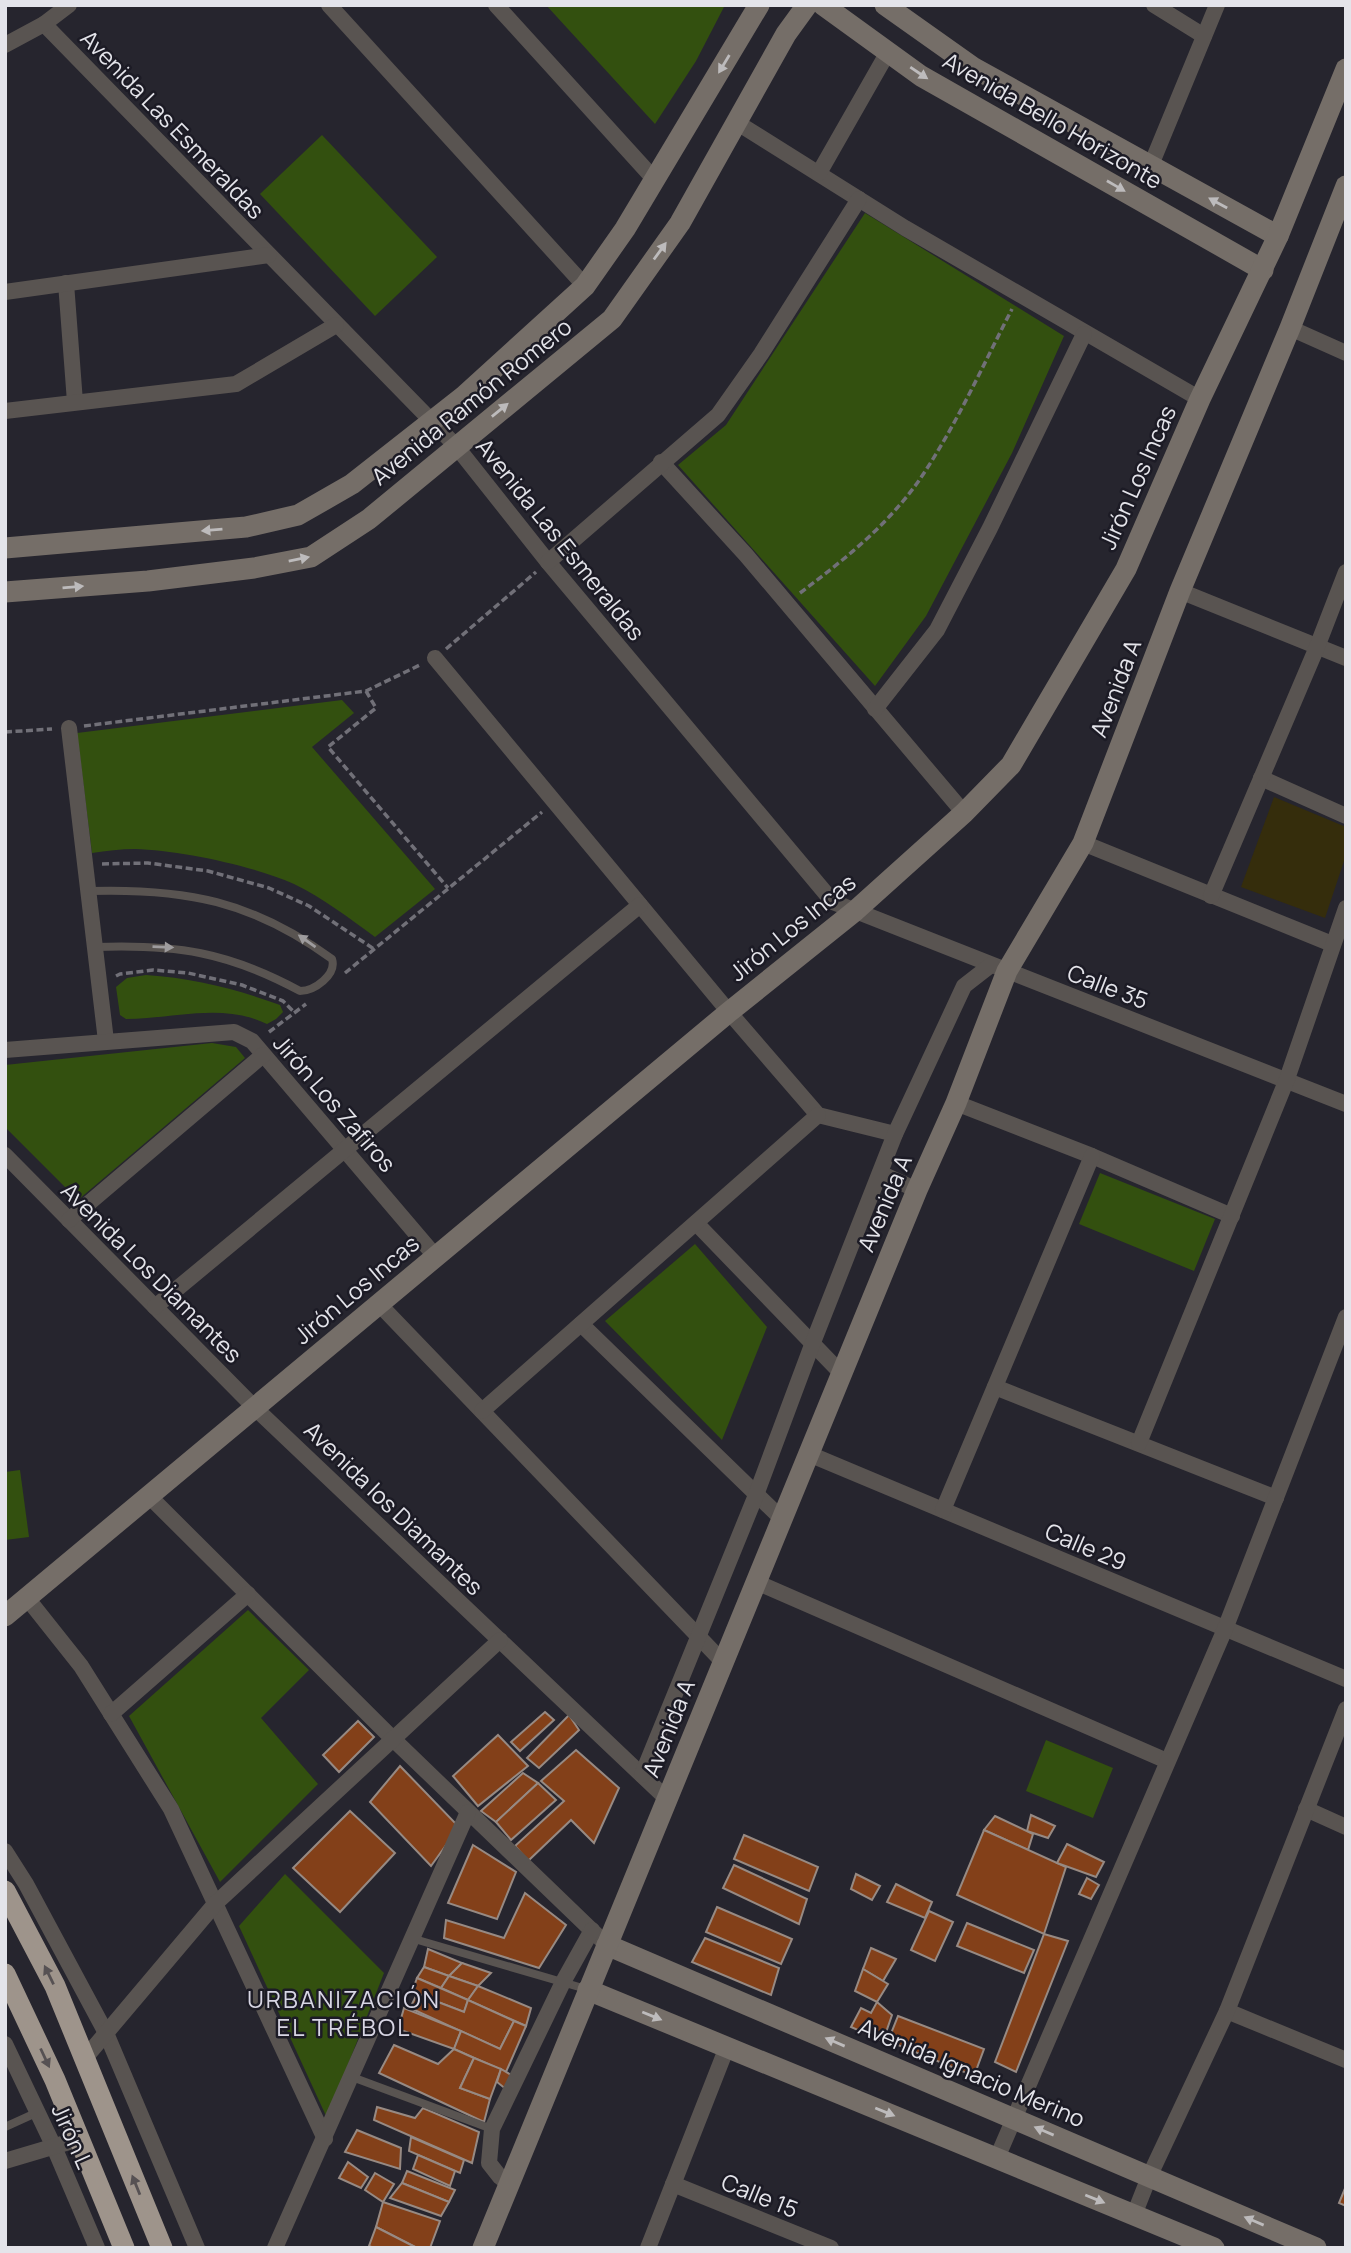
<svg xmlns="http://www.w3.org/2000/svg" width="1351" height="2253" viewBox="0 0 1351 2253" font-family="Manrope,sans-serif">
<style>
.green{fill:#33500f}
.sand{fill:#352d0c}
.building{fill:#834019;stroke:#978a83;stroke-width:2}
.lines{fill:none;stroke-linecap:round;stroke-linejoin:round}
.path{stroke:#717078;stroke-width:3.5;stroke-dasharray:7 3.5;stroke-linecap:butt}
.lane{stroke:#595451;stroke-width:8}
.street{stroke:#595451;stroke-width:16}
.secondary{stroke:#756e68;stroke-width:21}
.highway{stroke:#9e948b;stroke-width:21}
.oneway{fill:#bdbbbc}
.oneway2{fill:#9e9c9e}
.oneway3{fill:#565153}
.labels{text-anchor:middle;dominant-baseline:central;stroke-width:5;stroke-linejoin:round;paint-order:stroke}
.street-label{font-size:23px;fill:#e4e4ea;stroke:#1c1b25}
.neighbourhood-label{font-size:24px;letter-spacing:2px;fill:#d8d6e4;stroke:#1c1b25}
</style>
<rect width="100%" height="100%" fill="#26252e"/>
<g class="green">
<polygon points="546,5 725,5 696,61 655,124"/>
<polygon points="322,135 437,257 375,316 260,194"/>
<polygon points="865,213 1064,336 1012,453 926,616 875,686 678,465 726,425"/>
<path d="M342 700 354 713 312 747 435 889 375 937C349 918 323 898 294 884 254 866 179 850 135 849 121 849 106 851 92 853L77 733Z"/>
<path d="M146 975C193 978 236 989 280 1005L283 1012 276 1019 267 1024C222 1002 173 1019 126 1019L120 1015 116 987 127 978Z"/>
<polygon points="212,1043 236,1047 245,1058 78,1200 5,1127 5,1065"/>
<polygon points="1100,1173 1215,1219 1194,1271 1079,1224"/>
<polygon points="695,1244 767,1327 722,1440 605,1321"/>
<polygon points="20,1470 29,1537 5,1540 5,1472"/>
<polygon points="248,1610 309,1670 261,1718 318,1784 220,1882 129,1716"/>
<polygon points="1046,1740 1113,1768 1093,1818 1026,1791"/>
<polygon points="285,1874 384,1973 327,2118 239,1926"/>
</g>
<polygon class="sand" points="1274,797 1346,827 1346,855 1325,918 1241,887"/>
<g class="building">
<polygon points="545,1712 554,1720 520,1751 511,1742"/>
<polygon points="569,1715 579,1730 539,1768 527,1758"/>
<polygon points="358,1721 374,1737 339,1772 323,1755"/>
<polygon points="498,1735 528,1766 478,1806 453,1776"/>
<polygon points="576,1750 619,1788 594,1843 571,1820 528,1861 515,1846 564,1801 541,1781"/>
<polygon points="400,1766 459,1827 431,1866 370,1802"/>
<polygon points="523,1773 538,1783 496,1822 481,1811"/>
<polygon points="538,1783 556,1800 511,1840 496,1822"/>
<polygon points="350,1811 395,1853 340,1912 293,1868"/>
<polygon points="1031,1815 1055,1826 1048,1838 1027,1831"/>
<polygon points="995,1816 1033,1834 1028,1850 984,1830"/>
<polygon points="984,1830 1066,1867 1044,1934 957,1895"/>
<polygon points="744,1835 818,1867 809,1891 734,1859"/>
<polygon points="1067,1844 1104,1862 1096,1877 1057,1863"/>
<polygon points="473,1845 516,1872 497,1919 448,1903"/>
<polygon points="734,1865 807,1899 799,1924 723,1888"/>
<polygon points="856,1874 880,1886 872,1900 851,1889"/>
<polygon points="1087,1878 1099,1885 1091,1899 1079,1894"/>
<polygon points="896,1884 932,1902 925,1918 887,1902"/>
<polygon points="525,1893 566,1925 539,1968 444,1938 446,1920 504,1938"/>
<polygon points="717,1907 792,1939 781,1964 706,1932"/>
<polygon points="929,1911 953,1922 935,1961 911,1950"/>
<polygon points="967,1923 1034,1950 1024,1973 957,1946"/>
<polygon points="1044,1934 1068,1941 1016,2072 995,2062"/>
<polygon points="705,1938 779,1968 771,1995 692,1962"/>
<polygon points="871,1948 896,1959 883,1981 863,1969"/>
<polygon points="428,1949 462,1963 449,1976 424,1967"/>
<polygon points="462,1963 491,1973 478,1986 449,1976"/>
<polygon points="424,1967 449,1976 441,1988 417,1978"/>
<polygon points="863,1969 888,1984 877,2002 855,1991"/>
<polygon points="449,1976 478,1986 468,2000 441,1988"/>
<polygon points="417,1978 468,2000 464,2012 412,1992"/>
<polygon points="478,1986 531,2008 526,2026 468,2000"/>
<polygon points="417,1994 464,2012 468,2000 514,2021 500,2049 410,2008"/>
<polygon points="877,2002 892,2015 883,2041 851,2027 861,2008 871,2013"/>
<polygon points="404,2008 461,2031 454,2049 398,2029"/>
<polygon points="898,2016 984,2049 974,2076 888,2041"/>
<polygon points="514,2021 526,2026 506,2072 454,2049 461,2031 500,2049"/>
<polygon points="394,2045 438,2064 454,2049 474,2058 460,2088 490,2099 484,2122 379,2073"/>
<polygon points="474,2058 501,2069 490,2099 460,2088"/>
<polygon points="501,2069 513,2076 507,2090 497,2082"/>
<polygon points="377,2107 415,2118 423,2108 479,2132 472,2163 374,2120"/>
<polygon points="357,2130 401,2148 400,2169 345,2152"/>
<polygon points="411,2137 464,2160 460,2173 409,2151"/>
<polygon points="418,2155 455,2171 450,2186 413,2169"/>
<polygon points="348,2162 368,2177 361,2188 339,2178"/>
<polygon points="407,2171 455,2190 449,2202 402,2183"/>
<polygon points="375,2173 394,2184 383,2202 365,2190"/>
<polygon points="402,2183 449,2202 441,2216 390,2198"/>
<polygon points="1346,2186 1346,2206 1339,2203"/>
<polygon points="383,2202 440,2221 430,2248 417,2248 376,2227"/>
<polygon points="376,2227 417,2248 374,2248 369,2246"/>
</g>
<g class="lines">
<g class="path">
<path d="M800 593C844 560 888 525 920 479 956 426 983 365 1012 309"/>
<polyline points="446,649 536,572"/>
<polyline points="366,691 376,708 328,747 448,888"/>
<polyline points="84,726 366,691 422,664"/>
<polyline points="5,732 52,729"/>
<polyline points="102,864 148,863 208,871 269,888 309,906 374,949"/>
<polyline points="345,973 542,812"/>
<polyline points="116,976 120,974 153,970 188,973 242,985 283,1001 295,1013"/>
<polyline points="269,1032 306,1004"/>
</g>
<g class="lane">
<path d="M88 891C186 888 252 901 332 959 337 975 314 991 300 991 228 952 176 944 95 947"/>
<polyline points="411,1938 586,1989"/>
<polyline points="352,2077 492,2129"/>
<polyline points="5,2127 38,2112"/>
</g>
<g class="street">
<polyline points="329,5 585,286"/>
<polyline points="496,5 655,180"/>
<polyline points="1154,5 1204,36"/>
<polyline points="44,24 456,446 548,562 833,902 1346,1104"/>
<polyline points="5,45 44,24 69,5"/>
<polyline points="736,122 905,228 1200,399"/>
<polyline points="1151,165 1217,5"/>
<polyline points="819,173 888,52"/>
<polyline points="66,283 75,402"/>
<polyline points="5,292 269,255"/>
<polyline points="1290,328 1346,353"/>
<polyline points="5,411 236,384 336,325"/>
<polyline points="661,462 746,555 964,813"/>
<polyline points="548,562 718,415 761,354 859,199"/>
<polyline points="1180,591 1346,658"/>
<polyline points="435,658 729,1012 818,1115 895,1134"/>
<polyline points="875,709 937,630 990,528 1084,334"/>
<polyline points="69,728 106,1041"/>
<polyline points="1261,778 1346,816"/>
<polyline points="1083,843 1332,944"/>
<polyline points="1211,896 1317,647 1346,572"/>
<polyline points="5,1050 234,1032 252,1041 436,1257"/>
<polyline points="956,1103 1092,1156 1232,1216"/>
<polyline points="5,1155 255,1408 667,1799"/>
<polyline points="880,1173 917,1190"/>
<polyline points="69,1220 263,1055"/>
<polyline points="696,1223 842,1374"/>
<polyline points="379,1304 723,1662"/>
<polyline points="155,1307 640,905"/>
<polyline points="581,1324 782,1519"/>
<polyline points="995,1387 1276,1498"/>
<polyline points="482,1411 818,1115"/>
<polyline points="1139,1443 1287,1079 1346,908"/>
<polyline points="809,1454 1346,1679"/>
<polyline points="149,1496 392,1738 607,1945"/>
<polyline points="943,1510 1092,1156"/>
<polyline points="756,1582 1167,1761"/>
<polyline points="27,1598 81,1666 171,1809 325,2139"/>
<polyline points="111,1714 248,1594"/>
<polyline points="642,1775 756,1495 812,1345 895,1134 964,986 991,965"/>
<polyline points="1306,1809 1346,1827"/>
<polyline points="5,1851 26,1884 106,2033 197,2248"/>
<polyline points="1227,2011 1346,2060"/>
<polyline points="5,2044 54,2147 97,2248"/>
<polyline points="85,2058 215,1904 500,1640"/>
<polyline points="997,2158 1225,1629 1346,1317"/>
<polyline points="5,2161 79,2139"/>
<polyline points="509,2184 500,2177 489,2163 492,2129 563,1982 592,1930"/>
<polyline points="673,2184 831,2248"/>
<polyline points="1134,2215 1149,2177 1227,2011 1346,1709"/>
<polyline points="275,2248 468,1812"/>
<polyline points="648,2248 727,2047"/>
</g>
<g class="secondary">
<polyline points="823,5 921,76 1263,270"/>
<polyline points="885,5 974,68 1278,236"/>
<polyline points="5,548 246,527 298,515 352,484 464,396 585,286 625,229 759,5"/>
<polyline points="5,592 148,581 254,568 311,557 369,519 612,319 680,223 786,34 807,5"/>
<polyline points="5,1616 729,1012 855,911 964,813 1011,765 1126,569 1200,399 1278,236 1346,69"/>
<polyline points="607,1945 1316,2248"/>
<polyline points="588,1990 1214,2248"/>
<polyline points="483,2248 917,1190 956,1103 1007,971 1083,843 1180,591 1290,328 1346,186"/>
</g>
<g class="highway">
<polyline points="5,1891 55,1986 162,2248"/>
<polyline points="5,1974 55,2080 124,2248"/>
</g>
</g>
<defs><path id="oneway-solid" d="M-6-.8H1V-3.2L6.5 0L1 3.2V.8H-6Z" transform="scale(1.75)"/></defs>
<g class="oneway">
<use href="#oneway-solid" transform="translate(724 64) rotate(121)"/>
<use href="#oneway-solid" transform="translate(919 73) rotate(34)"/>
<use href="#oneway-solid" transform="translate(1116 186) rotate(30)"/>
<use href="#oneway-solid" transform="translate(1218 203) rotate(-151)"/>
<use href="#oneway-solid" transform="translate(660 251) rotate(-54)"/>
<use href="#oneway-solid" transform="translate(500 410) rotate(-39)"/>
<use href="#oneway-solid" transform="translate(212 530) rotate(175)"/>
<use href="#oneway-solid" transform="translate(299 559) rotate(-11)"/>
<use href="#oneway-solid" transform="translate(73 587) rotate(-5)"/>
<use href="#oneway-solid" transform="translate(652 2016) rotate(22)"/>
<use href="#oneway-solid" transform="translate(835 2042) rotate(-157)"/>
<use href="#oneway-solid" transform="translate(885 2112) rotate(22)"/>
<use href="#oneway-solid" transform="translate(1044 2131) rotate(-157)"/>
<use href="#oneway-solid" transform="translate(1095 2199) rotate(22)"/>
<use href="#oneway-solid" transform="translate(1254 2221) rotate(-157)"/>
</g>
<g class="oneway2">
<use href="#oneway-solid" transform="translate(307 941) rotate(-145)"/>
<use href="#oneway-solid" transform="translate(163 947) rotate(2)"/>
</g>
<g class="oneway3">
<use href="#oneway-solid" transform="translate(49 1975) rotate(-116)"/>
<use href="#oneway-solid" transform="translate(45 2058) rotate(65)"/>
<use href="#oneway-solid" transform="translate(136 2185) rotate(-112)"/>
</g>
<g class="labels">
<g class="street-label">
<text transform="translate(1053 120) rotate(30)">Avenida Bello Horizonte</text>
<text transform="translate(173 124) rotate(46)">Avenida Las Esmeraldas</text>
<text transform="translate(471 401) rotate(-39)">Avenida Ramón Romero</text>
<text transform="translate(1137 477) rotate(-66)">Jirón Los Incas</text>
<text transform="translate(561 539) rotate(51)">Avenida Las Esmeraldas</text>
<text transform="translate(1115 688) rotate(-69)">Avenida A</text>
<text transform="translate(792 927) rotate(-39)">Jirón Los Incas</text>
<text transform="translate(1108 986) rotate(21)">Calle 35</text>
<text transform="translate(335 1103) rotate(49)">Jirón Los Zafiros</text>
<text transform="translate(884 1203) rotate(-67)">Avenida A</text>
<text transform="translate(152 1272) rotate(45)">Avenida Los Diamantes</text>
<text transform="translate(356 1289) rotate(-40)">Jirón Los Incas</text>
<text transform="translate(394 1508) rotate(44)">Avenida los Diamantes</text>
<text transform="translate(1086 1546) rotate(23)">Calle 29</text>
<text transform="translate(668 1728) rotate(-68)">Avenida A</text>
<text transform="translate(972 2072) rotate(23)">Avenida Ignacio Merino</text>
<text transform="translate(73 2136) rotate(66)">Jirón L</text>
<text transform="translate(760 2195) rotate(22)">Calle 15</text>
</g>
<g class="neighbourhood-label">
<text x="344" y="1998">URBANIZACIÓN<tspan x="344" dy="28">EL TRÉBOL</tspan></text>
</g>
</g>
<rect width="1351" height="2253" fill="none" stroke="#e4e4ea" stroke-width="14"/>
</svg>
